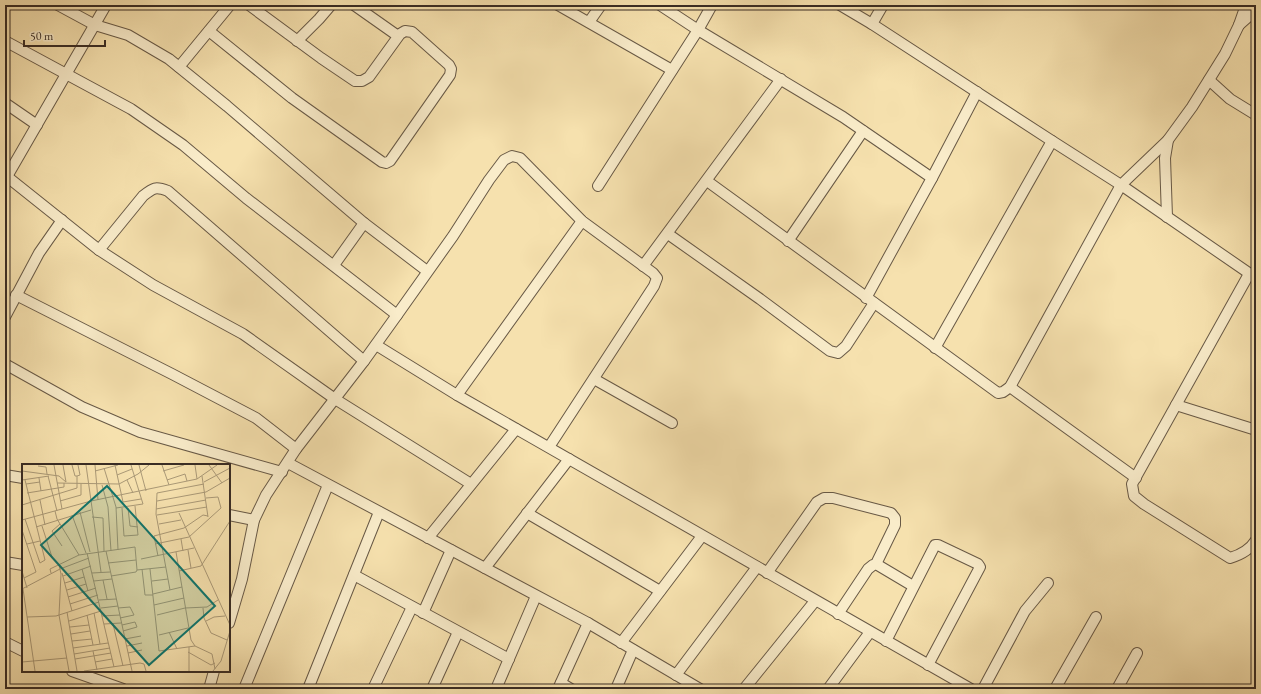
<svg xmlns="http://www.w3.org/2000/svg" width="1261" height="694" viewBox="0 0 1261 694" font-family="'EB Garamond',serif">
<style>
.lines{fill:none;stroke-linecap:round;stroke-linejoin:round}
.street-casing{stroke:#685946;stroke-width:12}
.street{stroke:#f9ecca;stroke-width:10}
.inset-road{fill:none;stroke:#a97;stroke-width:1}
.view{fill:#0f766e;fill-opacity:0.15;stroke:#0f766e;stroke-width:2}
.inset-edge{fill:none;stroke:#392c24;stroke-width:2}
</style>
<rect width="100%" height="100%" fill="#f6e1ae"/>
<filter id="stains"><feTurbulence type="fractalNoise" baseFrequency=".005" numOctaves="4"/><feColorMatrix values="0 0 0 0 .2 0 0 0 0 .09 0 0 0 0 .02 0 0 0 .5 -.17"/></filter>
<radialGradient id="worn" r=".72"><stop offset=".6" stop-color="#630" stop-opacity="0"/><stop offset="1" stop-color="#630" stop-opacity=".3"/></radialGradient>
<g class="lines">
<defs>
<g id="street">
<polyline points="58,5 95,25 128,35 169,59 227,106 364,223 427,271"/>
<polyline points="354,5 398,36"/>
<polyline points="558,5 672,70"/>
<polyline points="660,5 698,30 843,117 932,178"/>
<polyline points="840,5 872,24 1052,141 1121,185 1256,278"/>
<polyline points="589,22 601,5"/>
<polyline points="872,24 883,5"/>
<polyline points="1239,25 1256,10"/>
<polyline points="209,31 292,98 382,162 386,163 390,161 450,75 451,69 449,65 412,32 405,31 400,34 369,77 362,81 355,81 321,58 249,5"/>
<polyline points="5,41 131,109 183,145 246,198 397,315"/>
<polyline points="297,41 319,19 331,5"/>
<polyline points="179,67 230,5"/>
<polyline points="1209,80 1230,99 1256,115"/>
<polyline points="5,103 37,125"/>
<polyline points="5,175 99,250 153,285 243,334 335,399 471,484"/>
<polyline points="5,180 106,5"/>
<polyline points="707,181 998,393 1003,392 1010,387 1121,185 1168,140 1192,107 1225,54 1239,25 1246,5"/>
<polyline points="598,186 698,30 712,5"/>
<polyline points="1167,217 1165,158 1168,140"/>
<polyline points="668,234 760,299 830,351 838,353 846,346 874,303"/>
<polyline points="788,241 863,131"/>
<path d="M99 250 143 196C153 188 155 186 168 191L364 361"/>
<polyline points="334,265 364,223"/>
<polyline points="643,266 781,79"/>
<path d="M1249 274 1132 484 1134 496 1144 504 1230 558C1240 555 1250 550 1256 540"/>
<polyline points="16,295 172,374 256,418 296,449"/>
<polyline points="866,298 932,178 977,92"/>
<polyline points="5,317 39,253 62,220"/>
<polyline points="376,345 457,395 971,689"/>
<polyline points="935,348 1052,141"/>
<polyline points="5,364 82,407 140,432 282,472"/>
<polyline points="594,379 672,423"/>
<polyline points="1010,387 1136,478"/>
<polyline points="457,395 582,221"/>
<polyline points="1176,405 1256,430"/>
<polyline points="288,463 588,623 700,689"/>
<polyline points="5,475 23,478"/>
<polyline points="527,513 660,591"/>
<polyline points="229,515 254,520"/>
<polyline points="428,538 516,429"/>
<polyline points="5,562 23,565"/>
<polyline points="876,564 913,586"/>
<polyline points="485,568 569,459"/>
<polyline points="767,573 817,502 824,498 833,498 891,513 895,518 895,525 876,564 873,565 868,569 838,614"/>
<polyline points="354,575 509,659"/>
<polyline points="423,613 451,550"/>
<polyline points="229,623 242,579 254,520 266,495 296,449 364,361 397,315 453,236 489,180 504,160 512,156 520,158 582,221 653,273 657,278 654,286 549,447"/>
<polyline points="886,641 935,545 938,545 978,564 980,567 928,665"/>
<polyline points="5,642 23,651"/>
<polyline points="621,643 702,536"/>
<polyline points="72,671 123,689"/>
<polyline points="676,675 757,567"/>
<polyline points="561,683 571,689"/>
<polyline points="209,689 214,671"/>
<polyline points="244,689 328,485"/>
<polyline points="308,689 379,512"/>
<polyline points="373,689 412,607"/>
<polyline points="432,689 458,632"/>
<polyline points="496,689 536,596"/>
<polyline points="558,689 588,623"/>
<polyline points="616,689 633,650"/>
<polyline points="744,689 815,601"/>
<polyline points="828,689 870,632"/>
<polyline points="983,689 1025,611 1048,583"/>
<polyline points="1055,689 1096,617"/>
<polyline points="1117,689 1137,653"/>
</g>
</defs>
<use href="#street" class="street-casing"/>
<use href="#street" class="street"/>
</g>
<g transform="translate(22 464)">
<rect width="208" height="208" fill="#f6e1ae"/>
<path class="inset-road" d="M32 1 40 45M41 1 44 18M50 1 53 12H55M64 1 79 108M73 1 76 36M93 1 101 38 119 35M117 1 124 27M140 1 147 21M173 1 175 15M187 1 200 19M16 2 24 3 25 10M82 4 94 43 96 86M0 7 37 12 44 18M73 7 96 1M141 7 162 1M95 11 110 5M26 12 35 47M180 12 186 53M17 14 19 27M0 16 27 12M3 16 23 96 18 99 3 55M105 16 111 29M145 16 163 10 165 17M182 18 208 4M35 19 97 20 116 10 127 1M4 20 18 18M80 21 86 43 89 87M5 29 42 23V19M18 36 23 61M38 37 59 31V20M135 37 184 28 208 14M0 41 55 24V12L58 11 56 1M94 44 121 40 109 1M100 44 102 72 116 71 113 42M106 44 108 62 116 63M134 45 184 36M33 47 35 55 57 91M58 48 68 88M157 49 208 161M50 51 64 89M135 51 185 43M70 53 81 54 82 87M0 56 69 37 175 15 195 1M38 60 30 67 40 82M137 60 159 56M20 62 30 93M14 63 69 46M0 66 14 108 2 114M159 75 161 87M5 80 18 77M133 80 167 73 199 44 196 33 184 34M166 86 169 104M84 87 110 207M154 88 169 176 173 182 190 190 193 205M65 89 92 203M136 92 132 72 162 64 181 51 186 52M119 95 172 84M86 99 114 96M37 101 39 110 37 151 47 207M60 105 66 127M120 105 123 131H131M128 105 137 187 173 182M0 107 5 124M157 107 179 102 208 57M29 109 28 105 57 91 113 83 115 106M40 109 50 147M70 109 88 108M41 112 69 102M89 112 114 108 115 106 144 103M81 116 85 135M72 117 90 115M130 117 146 115M43 119 62 113M0 125 38 105 67 94M1 125 13 207M45 126 64 120M148 126 134 50 135 29 182 20M131 130 160 123M46 133 74 124M77 136 94 135M48 140 76 131M132 141 162 134M79 144 96 142M96 144 108 143 112 151 98 154M181 144 182 154 189 169 205 176M45 148 55 207M72 149 78 180M65 151 71 181M135 151 163 144 185 143 196 136M80 152 98 151M5 153 34 152 77 138M47 157 79 147M184 157 192 153 203 152M82 160 99 159M91 160 101 202M100 161 113 158 115 163 101 167M48 163 67 161M147 168 155 185M49 170 68 167M137 171 166 164M103 175 119 172M50 177 70 175M105 182 120 179M51 184 86 179M71 187 75 206M166 188 189 201 193 199M106 189 120 186M52 190 88 184M53 195 89 189M0 198 45 194M73 198 90 195M62 207 118 199 122 200 124 207M167 207V183M191 207 199 197 208 167"/>
<path class="view" d="M85 22 193 142 127 201 19 81Z"/>
<rect width="208" height="208" class="inset-edge"/>
</g>
<rect width="1261" height="694" fill="none" stroke="#f6e1ae" stroke-width="20"/>
<rect x="6" y="6" width="1249" height="682" fill="none" stroke="#392c24" stroke-width="2"/>
<rect x="10" y="10" width="1241" height="674" fill="none" stroke="#392c24"/>
<path d="M24 40v6h81v-6" fill="none" stroke="#392c24" stroke-width="2"/>
<text x="30" y="40" font-size="12" fill="#392c24" stroke="#f9ecca" stroke-width="3" paint-order="stroke">50 m</text>
<rect width="100%" height="100%" filter="url(#stains)"/>
<rect width="100%" height="100%" fill="url(#worn)"/>
</svg>
